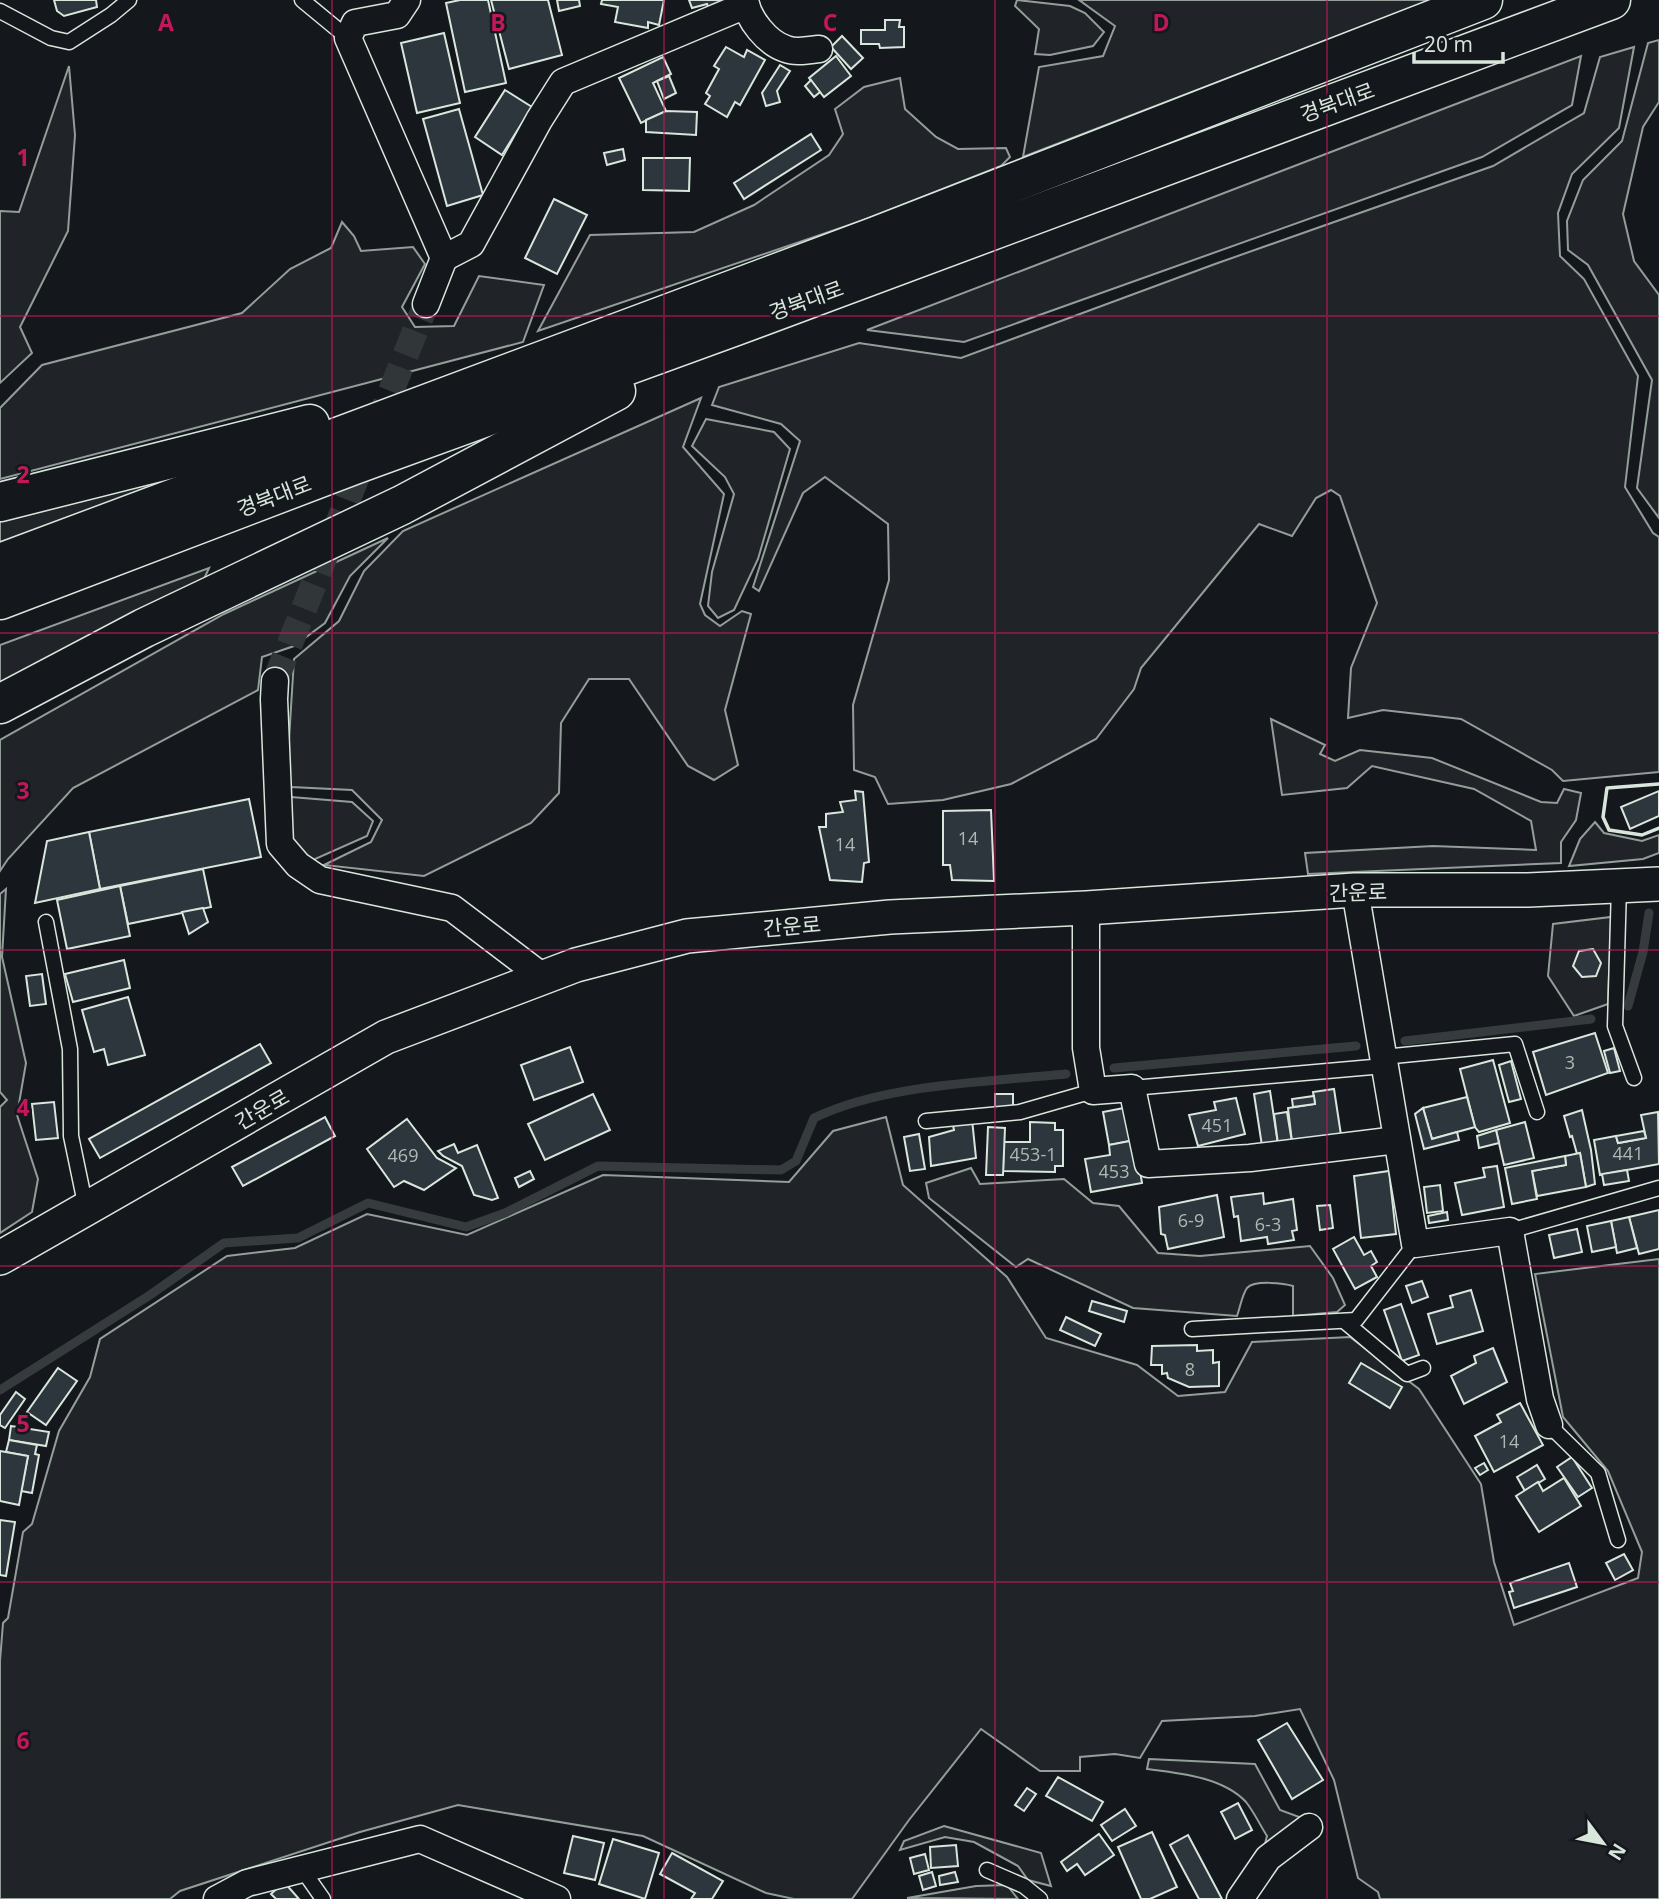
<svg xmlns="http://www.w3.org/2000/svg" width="1659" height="1899" viewBox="0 0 1659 1899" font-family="'Open Sans','Noto Sans KR',sans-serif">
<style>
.green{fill:#202428;stroke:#939e99;stroke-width:2}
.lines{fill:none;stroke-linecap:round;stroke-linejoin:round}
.stream{stroke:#363b3e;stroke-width:9}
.building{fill:#2c363c;stroke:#d8e6dc;stroke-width:2}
.minor-tunnel{stroke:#313739;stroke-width:26;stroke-dasharray:26 13;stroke-linecap:butt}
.service-casing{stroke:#d8e6dc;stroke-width:17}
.minor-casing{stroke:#d8e6dc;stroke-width:29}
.tertiary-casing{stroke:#d8e6dc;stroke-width:36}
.trunk-casing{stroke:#d8e6dc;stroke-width:41}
.service{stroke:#14181c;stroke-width:14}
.minor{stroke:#14181c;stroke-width:26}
.tertiary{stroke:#14181c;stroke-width:33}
.trunk{stroke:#14181c;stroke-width:38}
.wall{stroke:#d8e6dc;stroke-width:3.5}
.grid{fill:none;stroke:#c2185b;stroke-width:2;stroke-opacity:0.55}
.labels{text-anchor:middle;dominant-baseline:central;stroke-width:5;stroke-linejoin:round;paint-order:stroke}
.number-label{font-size:18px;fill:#adbab4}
.street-label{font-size:21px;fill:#d8e6dc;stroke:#14181c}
.grid-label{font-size:23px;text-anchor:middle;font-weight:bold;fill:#c2185b;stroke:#14181c;stroke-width:5;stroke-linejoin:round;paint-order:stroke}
</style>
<rect width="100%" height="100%" fill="#14181c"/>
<g class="green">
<polygon points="1017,0 1070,6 1085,13 1104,32 1093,46 1050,55 1035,54 1039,29 1015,6"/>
<polygon points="1079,0 1431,0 1023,157 1039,67 1103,56 1115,26"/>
<polygon points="1659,40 1659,102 1643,127 1623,214 1634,261 1659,295 1659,518 1637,488 1652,380 1588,265 1568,250 1567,221 1583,180 1622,141 1648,43"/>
<polygon points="1634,47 1619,128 1572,174 1558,213 1560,256 1584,279 1638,376 1625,487 1653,533 1659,537 1659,772 1563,781 1552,770 1461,719 1383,710 1348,718 1351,668 1377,603 1340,496 1331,490 1316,498 1292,536 1259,524 1141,668 1134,689 1096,739 1011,784 943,800 888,804 875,777 854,770 853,705 889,580 888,524 825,477 803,493 759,591 753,587 800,441 781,424 712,405 719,387 859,343 961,358 1215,264 1493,166 1584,113 1600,57"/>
<polygon points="1581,56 1572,105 1482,157 964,342 867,330"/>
<polygon points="69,66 75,135 68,231 20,327 32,353 0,383 0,211 19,212"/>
<polygon points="900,78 905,109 936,137 958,149 1006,148 1010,157 1001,166 864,220 538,331 590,235 694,232 754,205 829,155 843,134 835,109 864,87"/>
<polygon points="342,222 354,236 361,251 413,247 425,264 402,307 415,327 454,326 479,276 544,285 523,342 0,479 0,408 42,365 242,313 290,269 331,248"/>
<polygon points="701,398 683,447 724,494 700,604 705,615 720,626 742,611 751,614 725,710 738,765 714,780 688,766 629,679 589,679 561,723 559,793 531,823 424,876 324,865 371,842 382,820 352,790 291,787 287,772 294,659 339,621 364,571 403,531"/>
<polygon points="706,419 774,432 790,449 758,559 734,610 718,618 708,606 712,572 734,494 725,477 692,446"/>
<polygon points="180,472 205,475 0,548 0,518"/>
<polygon points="388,538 350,576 325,623 294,646 262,657 258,690 73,788 8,859 0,871 0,740 224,614"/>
<polygon points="209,568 204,579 0,687 0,645"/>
<polygon points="1271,719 1325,745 1320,754 1335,761 1360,750 1432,758 1541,802 1557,803 1564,789 1581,793 1576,820 1561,842 1561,863 1308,874 1305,853 1433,846 1536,850 1531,821 1474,789 1372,766 1347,788 1282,795"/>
<polygon points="291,797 352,802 373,821 367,836 313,860 296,854 286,835"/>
<polygon points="1595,822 1604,833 1642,841 1659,835 1659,853 1643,859 1569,866 1580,839"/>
<polygon points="6,889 2,957 26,1063 17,1115 38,1179 32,1212 0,1233 0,1107 7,1100 0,1092 0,894"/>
<polygon points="1611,917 1608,1004 1574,1016 1548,976 1553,924"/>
<polygon points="886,1117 903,1185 1007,1277 1046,1338 1137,1365 1178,1396 1225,1392 1252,1342 1350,1337 1419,1389 1481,1484 1494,1562 1514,1625 1638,1578 1642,1552 1608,1471 1563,1417 1535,1274 1659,1259 1659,1899 1380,1899 1378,1892 1358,1878 1334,1780 1300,1709 1255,1716 1162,1721 1140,1758 1115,1754 1080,1757 1080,1771 1040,1771 981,1729 909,1820 852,1899 794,1899 766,1893 643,1836 458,1805 360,1832 180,1891 170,1899 0,1899 0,1661 3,1623 8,1618 23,1532 32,1524 59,1431 90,1377 100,1339 227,1256 295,1248 367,1214 467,1235 603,1175 789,1182 833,1131"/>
<path d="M971 1168 980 1184 1064 1179 1093 1203 1119 1206 1158 1253 1200 1256 1310 1246 1333 1278 1345 1305 1337 1312 1293 1316V1286C1284 1283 1254 1280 1247 1288 1242 1295 1240 1308 1237 1316L1133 1308 1028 1259 1016 1267 929 1198 926 1183Z"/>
<path d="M1149 1759 1255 1764 1280 1810 1302 1818 1264 1848 1267 1836C1260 1825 1254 1812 1246 1802 1223 1777 1179 1773 1147 1769Z"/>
<polygon points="944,1826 1041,1853 1051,1886 1028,1880 1018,1866 974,1842 945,1837 900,1850 904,1841"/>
<polygon points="1007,1885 1018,1899 907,1898 976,1886"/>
</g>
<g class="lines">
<g class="stream">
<polyline points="1628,1006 1643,952 1649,913"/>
<polyline points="1405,1041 1591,1019"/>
<polyline points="1114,1068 1356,1046"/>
<path d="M0 1390 150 1295 224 1243 298 1238 368 1203 466 1227 505 1213 598 1166 781 1170 796 1161 814 1118C884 1084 987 1082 1066 1074"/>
</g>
</g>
<g class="building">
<polygon points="54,0 96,0 97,7 64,16 57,11"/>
<polygon points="460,0 488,0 506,83 465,92 446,3"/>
<polygon points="491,0 548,0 562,55 509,69"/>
<polygon points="557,0 579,0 580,6 559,11"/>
<polygon points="602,0 664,0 659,25 648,22 648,28 615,22 618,7 601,4"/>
<polygon points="689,0 737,0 709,9 707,4 692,8"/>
<polygon points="885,20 900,20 899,27 904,27 904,47 880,48 879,44 861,44 861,30 885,30"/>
<polygon points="444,33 460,103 417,113 401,43"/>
<polygon points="842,36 863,58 851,69 831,47"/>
<polygon points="726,47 744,57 747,50 765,60 740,105 735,102 727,117 705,104 710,96 706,93 719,69 714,66"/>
<polygon points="836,56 851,76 824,97 809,78"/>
<polygon points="663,57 671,74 653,83 666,111 641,123 619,78"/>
<polygon points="780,65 790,71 777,91 780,102 766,106 762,93"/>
<polygon points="669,76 676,93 664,99 657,81"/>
<polygon points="811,80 820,92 814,97 805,86"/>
<polygon points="505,90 532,107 502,155 475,137"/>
<polygon points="459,109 483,195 447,206 423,119"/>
<polygon points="666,111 697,112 696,135 646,132 646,120"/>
<polygon points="811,134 821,150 744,199 734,183"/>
<polygon points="623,149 625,160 607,165 604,153"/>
<polygon points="643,158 690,158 689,191 643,190"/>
<polygon points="554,199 587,215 557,274 525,258"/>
<polygon points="855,791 863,792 869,862 864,863 862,882 830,880 819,827 826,827 826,814 843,812 840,802 856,800"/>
<polygon points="1659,791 1659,816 1630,829 1621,807"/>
<polygon points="249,799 261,857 100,889 89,832"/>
<polygon points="991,810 994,881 952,880 950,865 943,865 943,811"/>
<polygon points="89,832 100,889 35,903 47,841"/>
<polygon points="203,869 211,907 128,924 120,886"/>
<polygon points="120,886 130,936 67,949 57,900"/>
<polygon points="203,908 208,922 189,934 182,912"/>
<polygon points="1593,949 1601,963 1596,976 1582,977 1573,966 1579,951"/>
<polygon points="124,960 130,988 73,1002 65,974"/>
<polygon points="42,974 46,1004 30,1006 26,976"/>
<polygon points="128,997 145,1055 108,1065 104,1049 94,1052 82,1010"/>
<polygon points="1595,1033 1608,1073 1546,1095 1533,1052"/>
<polygon points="260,1044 271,1063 100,1158 89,1139"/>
<polygon points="570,1047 583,1082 534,1100 521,1065"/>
<polygon points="1614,1048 1620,1071 1610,1073 1604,1051"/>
<polygon points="1493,1060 1510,1123 1479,1132 1475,1127 1460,1069"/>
<polygon points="1511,1061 1521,1099 1509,1102 1499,1065"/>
<polygon points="1334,1089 1341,1135 1292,1142 1288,1108 1315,1104 1313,1092"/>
<polygon points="1270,1091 1278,1144 1262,1146 1254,1094"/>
<polygon points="593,1094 610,1130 545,1160 528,1124"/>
<rect x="995" y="1094" width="18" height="14"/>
<polygon points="1314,1096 1315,1104 1293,1107 1292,1099"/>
<polygon points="1467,1097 1475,1127 1432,1139 1423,1108"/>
<polygon points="1236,1098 1245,1134 1198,1146 1189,1115 1216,1110 1214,1102"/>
<polygon points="54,1102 58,1138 36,1140 32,1104"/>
<polygon points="1129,1107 1135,1140 1109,1145 1103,1112"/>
<polygon points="1423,1108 1432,1139 1457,1132 1459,1140 1424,1149 1415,1114"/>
<polygon points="1582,1110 1591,1150 1595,1184 1586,1187 1580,1153 1577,1154 1572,1136 1570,1137 1564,1116"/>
<polygon points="1287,1112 1292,1142 1278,1144 1274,1114"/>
<polygon points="1658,1112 1659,1164 1600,1175 1594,1140 1616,1136 1618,1143 1646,1138 1641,1115"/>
<polygon points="325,1117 335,1136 243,1186 232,1167"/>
<polygon points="407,1119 437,1158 456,1168 424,1190 404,1181 394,1187 367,1149"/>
<polygon points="972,1119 976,1158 931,1166 929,1137 954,1130 952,1121"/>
<polygon points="1030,1122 1055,1123 1055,1130 1063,1130 1063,1166 1055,1166 1055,1172 1003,1171 1004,1142 1030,1142"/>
<polygon points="1525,1122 1534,1158 1504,1165 1496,1130"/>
<polygon points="988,1127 1005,1128 1003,1175 986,1175"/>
<polygon points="1496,1130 1499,1143 1479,1148 1477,1136"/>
<polygon points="1644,1131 1646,1138 1618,1143 1616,1136"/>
<polygon points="919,1134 925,1169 910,1171 904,1137"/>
<polygon points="1135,1140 1142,1183 1091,1192 1085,1159 1110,1155 1109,1145"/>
<polygon points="454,1144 458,1153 477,1145 498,1198 492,1200 474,1195 462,1166 443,1156 438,1151"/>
<polygon points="1580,1153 1586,1187 1537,1196 1532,1171 1566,1165 1565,1156"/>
<polygon points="1565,1156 1566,1165 1532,1171 1537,1199 1512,1204 1505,1168"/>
<polygon points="1497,1166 1504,1207 1462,1215 1455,1183 1485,1177 1483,1168"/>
<polygon points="1627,1170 1629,1181 1604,1185 1602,1174"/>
<polygon points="530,1171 534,1179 519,1187 515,1178"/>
<polygon points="1389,1171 1396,1234 1361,1238 1354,1176"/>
<polygon points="1440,1185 1443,1211 1427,1213 1424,1187"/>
<polygon points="1263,1193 1264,1204 1293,1199 1297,1230 1292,1231 1294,1240 1268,1244 1267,1237 1241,1241 1238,1216 1234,1217 1231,1197"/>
<polygon points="1217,1195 1224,1237 1168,1249 1165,1235 1161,1234 1159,1207"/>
<polygon points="1330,1205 1333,1228 1320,1230 1317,1206"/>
<polygon points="1659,1210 1659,1249 1639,1254 1629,1217"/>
<polygon points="1447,1212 1448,1220 1429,1223 1428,1216"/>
<polygon points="1629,1217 1637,1248 1617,1253 1611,1221"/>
<polygon points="1611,1221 1616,1247 1592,1252 1587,1226"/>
<polygon points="1577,1229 1582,1252 1554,1258 1549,1235"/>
<polygon points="1354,1237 1364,1255 1371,1251 1377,1262 1371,1266 1377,1277 1355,1289 1333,1249"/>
<polygon points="1422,1281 1428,1297 1412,1303 1406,1286"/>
<polygon points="1471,1290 1483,1331 1437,1344 1428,1314 1453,1307 1450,1296"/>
<polygon points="1092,1301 1127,1311 1124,1322 1089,1311"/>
<polygon points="1401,1304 1419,1355 1402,1361 1384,1310"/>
<polygon points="1066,1317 1101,1334 1095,1346 1060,1330"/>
<polygon points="1197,1345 1197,1351 1213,1350 1213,1363 1219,1362 1219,1386 1189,1387 1168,1378 1167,1373 1162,1374 1162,1365 1151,1365 1152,1346"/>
<polygon points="1493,1348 1507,1382 1464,1404 1451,1376 1476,1363 1474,1356"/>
<polygon points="1361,1363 1402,1387 1390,1408 1349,1383"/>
<polygon points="58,1368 77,1381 46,1425 27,1412"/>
<polygon points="16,1392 25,1399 5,1428 0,1425 0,1415"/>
<polygon points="1520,1403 1543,1445 1494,1472 1475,1436 1501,1422 1497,1415"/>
<polygon points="11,1426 49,1432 46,1446 9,1440"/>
<polygon points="9,1440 37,1445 35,1454 39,1455 32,1493 21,1491 28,1456 6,1452"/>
<polygon points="0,1451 28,1456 19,1505 0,1501"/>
<polygon points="1572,1457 1592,1488 1578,1497 1557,1467"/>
<polygon points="1484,1463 1488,1470 1480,1475 1475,1468"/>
<polygon points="1537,1465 1545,1479 1525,1491 1517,1477"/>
<polygon points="1564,1478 1581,1506 1539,1532 1516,1496 1538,1482 1543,1491"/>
<polygon points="0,1520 15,1522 6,1576 0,1575"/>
<polygon points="1624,1554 1633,1570 1615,1580 1606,1563"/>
<polygon points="1569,1563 1577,1587 1514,1608 1509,1592 1513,1591 1510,1583"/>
<polygon points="1287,1723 1323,1780 1292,1799 1258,1740"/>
<polygon points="1058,1777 1103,1802 1092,1821 1046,1796"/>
<polygon points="1027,1788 1036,1794 1024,1811 1015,1805"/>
<polygon points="1238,1803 1252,1830 1235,1839 1221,1812"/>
<polygon points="1125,1809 1136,1826 1112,1841 1101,1825"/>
<polygon points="1152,1832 1177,1887 1150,1899 1141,1899 1118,1847"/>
<polygon points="1099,1834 1114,1855 1085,1875 1077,1864 1067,1871 1061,1862"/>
<polygon points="1188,1835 1222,1899 1199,1899 1170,1845"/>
<polygon points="573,1836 604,1843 595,1880 564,1873"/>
<polygon points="613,1839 659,1853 645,1899 599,1884"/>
<polygon points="956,1845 958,1866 931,1868 930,1847"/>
<polygon points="672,1853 723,1881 712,1899 691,1899 695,1893 660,1874"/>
<polygon points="925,1854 929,1870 914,1874 910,1858"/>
<polygon points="932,1872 936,1886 923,1890 919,1876"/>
<polygon points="955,1872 958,1882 940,1885 939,1876"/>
<polygon points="284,1882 299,1899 276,1899 271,1894"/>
</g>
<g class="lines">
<polyline class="minor-tunnel" points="275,681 426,304"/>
<defs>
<g id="service">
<polyline points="302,0 348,38"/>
<polyline points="0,11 51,38 69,42 111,15 129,0"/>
<polyline points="1619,886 1615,1026 1634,1078"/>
<polyline points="46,922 70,1049 71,1136 86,1208"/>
<polyline points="1383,1057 1515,1044 1537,1112"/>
<polyline points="1132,1088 1384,1066"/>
<polyline points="926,1121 1020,1112 1093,1091"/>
<polyline points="1510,1231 1659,1188"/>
<polyline points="1344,1321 1407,1374 1423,1368"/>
<polyline points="1192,1329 1356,1320 1415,1244"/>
<polyline points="1549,1425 1598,1473 1618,1540"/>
<polyline points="302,1869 323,1899"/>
<polyline points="987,1870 1024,1886 1040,1899"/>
</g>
<g id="minor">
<polyline points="407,0 397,15 355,23 348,38 444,258 426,304"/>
<path d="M745 0C748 19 767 43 786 49 796 53 809 50 819 49"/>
<polyline points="444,258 471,244 539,120 563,82 746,5"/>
<polyline points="275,681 274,699 280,844 298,865 320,880 452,908 543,977"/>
<polyline points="1355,890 1415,1244 1510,1231 1540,1399 1549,1425"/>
<polyline points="1086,908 1086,1048 1093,1091 1132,1088 1148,1164 1250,1158 1397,1140"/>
<polyline points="217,1899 247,1883 420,1839 557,1899"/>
<polyline points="1240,1899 1268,1858 1309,1827"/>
</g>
<polyline id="tertiary" points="0,1258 386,1037 576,965 687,936 890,917 1086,908 1355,890 1528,890 1659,884"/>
<g id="trunk">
<polyline points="0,502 310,424"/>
<polyline points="0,563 876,236 1483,0"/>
<polyline points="0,600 354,465 736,326 1611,0"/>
<polyline points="0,704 144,628 402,505 616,391"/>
</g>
</defs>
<use href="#service" class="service-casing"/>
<use href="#minor" class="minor-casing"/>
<use href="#tertiary" class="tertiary-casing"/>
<use href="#trunk" class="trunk-casing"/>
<use href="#service" class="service"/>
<use href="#minor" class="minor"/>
<use href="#tertiary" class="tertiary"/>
<use href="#trunk" class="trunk"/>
<polyline class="wall" points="1659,784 1607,788 1603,817 1609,830 1642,835 1659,828"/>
</g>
<path class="grid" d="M332 0V1899M664 0V1899M995 0V1899M1327 0V1899M0 316H1659M0 633H1659M0 950H1659M0 1266H1659M0 1582H1659"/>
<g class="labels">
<g class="number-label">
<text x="968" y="838">14</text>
<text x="845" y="844">14</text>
<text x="1570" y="1062">3</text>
<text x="1217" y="1125">451</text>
<text x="1628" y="1153">441</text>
<text x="1033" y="1154">453-1</text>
<text x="403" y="1155">469</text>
<text x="1114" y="1171">453</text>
<text x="1191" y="1220">6-9</text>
<text x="1268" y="1224">6-3</text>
<text x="1190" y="1369">8</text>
<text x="1509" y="1441">14</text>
</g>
<g class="street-label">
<text transform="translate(1337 102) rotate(-20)">경북대로</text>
<text transform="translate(806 300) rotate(-20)">경북대로</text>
<text transform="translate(274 496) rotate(-21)">경북대로</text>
<text transform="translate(1358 892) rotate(-2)">간운로</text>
<text transform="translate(792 926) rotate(-5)">간운로</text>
<text transform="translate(262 1109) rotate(-30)">간운로</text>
</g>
</g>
<g class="grid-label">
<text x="166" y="31">A</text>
<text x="498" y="31">B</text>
<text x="830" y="31">C</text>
<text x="1161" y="31">D</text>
<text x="23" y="166">1</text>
<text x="23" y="483">2</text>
<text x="23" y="799">3</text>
<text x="23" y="1116">4</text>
<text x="23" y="1432">5</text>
<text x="23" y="1749">6</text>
</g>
<g transform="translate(1603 1843) rotate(122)" stroke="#14181c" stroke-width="5" paint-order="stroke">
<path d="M0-5L12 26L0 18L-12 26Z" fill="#d8e6dc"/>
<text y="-10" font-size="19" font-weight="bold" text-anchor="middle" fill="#d8e6dc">N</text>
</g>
<path d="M1414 52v10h89v-10" fill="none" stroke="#d8e6dc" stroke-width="3.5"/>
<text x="1424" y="52" font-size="21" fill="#d8e6dc" stroke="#14181c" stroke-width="5" paint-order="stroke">20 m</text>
</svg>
